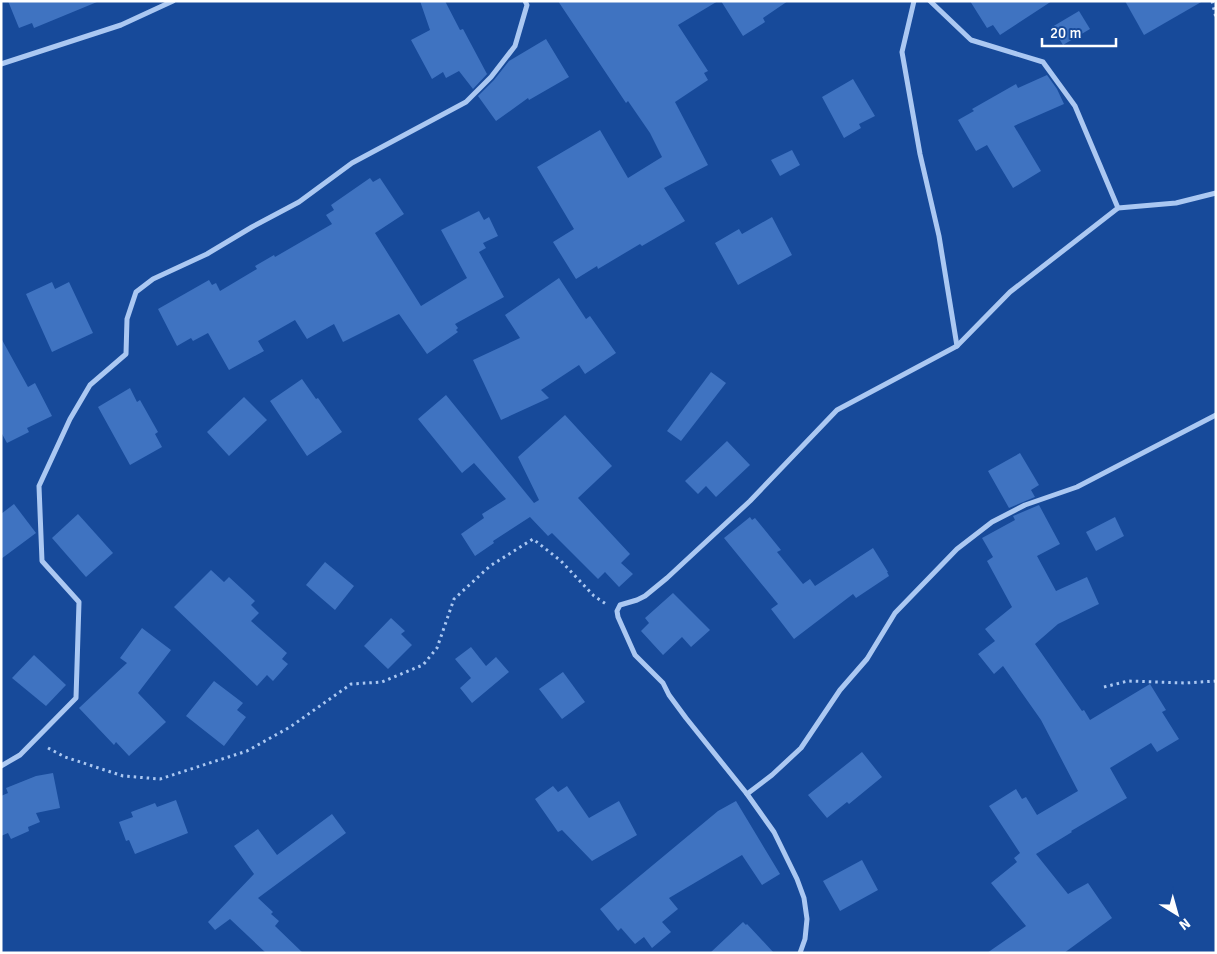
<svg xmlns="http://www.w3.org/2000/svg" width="1217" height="954" viewBox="0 0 1217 954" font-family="Signika,sans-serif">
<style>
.building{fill:#3f73c1}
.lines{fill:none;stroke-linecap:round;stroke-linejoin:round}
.path{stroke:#abc8f2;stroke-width:3;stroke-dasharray:2.5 4;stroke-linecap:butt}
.minor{stroke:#abc8f2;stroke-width:5}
</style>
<rect width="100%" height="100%" fill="#174a9a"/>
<g class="building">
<polygon points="8,1 97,1 97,2 34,28 32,23 19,28"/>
<polygon points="420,1 445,1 460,30 463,29 487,74 489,72 473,89 459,71 446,78 443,72 432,79 411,40 430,30"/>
<polygon points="558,1 718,1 678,25 708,71 704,73 708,80 675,102 708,165 664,188 685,221 642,246 640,244 598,269 597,266 576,279 553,242 574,229 537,167 600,130 628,178 662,157 650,133 628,101 626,103"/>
<polygon points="721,1 788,1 763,18 765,22 743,36"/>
<polygon points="970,1 1052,1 1000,35 993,25 987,28"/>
<polygon points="1125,1 1203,1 1144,35"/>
<polygon points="1079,11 1090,29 1063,45 1052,27"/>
<polygon points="546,39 569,77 529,100 528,98 496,121 478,96 494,80 509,61"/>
<polygon points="1047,75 1057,89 1064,104 1014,126 1041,171 1013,188 987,145 976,151 958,120 974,111 972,109 1016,84 1018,88"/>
<polygon points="853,79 875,116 859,124 861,128 844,138 822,97"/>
<polygon points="792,150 800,165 780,176 771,160"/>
<polygon points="370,178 373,182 380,178 404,214 375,233 421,306 467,278 441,230 479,211 484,220 489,217 498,236 483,243 486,248 479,252 504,297 455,324 458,328 456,330 458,332 427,354 399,314 343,342 334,324 307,339 295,320 258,341 264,351 229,370 208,333 193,341 191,338 177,346 158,309 209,280 212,285 216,283 220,291 257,269 255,266 274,255 275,257 332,224 326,215 334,210 331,205"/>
<polygon points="772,217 792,255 738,285 715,243 739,229 742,234"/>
<polygon points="559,278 586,319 590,316 616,353 585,374 579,365 541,390 549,398 501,420 473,360 520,338 505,315"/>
<polygon points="52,282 55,289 69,282 93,333 52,352 26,294"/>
<polygon points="1,338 28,387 35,383 52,416 27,428 29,432 7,443 1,432"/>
<polygon points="711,372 726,383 681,441 667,431"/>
<polygon points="302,379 316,399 318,398 342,432 307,456 270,401"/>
<polygon points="130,388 137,402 140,400 158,432 155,434 162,447 130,465 98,407"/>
<polygon points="446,395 534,503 539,500 518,457 565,415 612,466 578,498 630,554 621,563 633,574 619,587 605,572 598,579 552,533 548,536 530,517 493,541 494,543 475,556 461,534 484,518 482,514 506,499 474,463 462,473 418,419"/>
<polygon points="244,397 267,420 229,456 207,432"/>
<polygon points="727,441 750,465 716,497 706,486 698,494 685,481"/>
<polygon points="1020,453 1039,485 1031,490 1035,497 1009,508 988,471"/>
<polygon points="14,504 36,533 1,559 1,514"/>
<polygon points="1039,505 1060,544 1037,556 1056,591 1087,577 1099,604 1058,624 1035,644 1082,711 1084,710 1090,720 1150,684 1166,710 1162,712 1179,739 1157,752 1151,743 1110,768 1127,798 1071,831 1072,832 1036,854 1068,894 1088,883 1112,918 1064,953 987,953 1026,926 991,883 1017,862 1014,858 1020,853 989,806 1016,789 1022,799 1026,797 1037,815 1078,791 1041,720 1003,666 994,674 978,654 995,641 985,629 1012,607 987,561 993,557 982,538 1015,520 1013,516"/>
<polygon points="78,514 113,553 86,577 52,538"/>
<polygon points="750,517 752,520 755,518 781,550 777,552 803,584 810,579 815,586 873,548 888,572 887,572 889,576 856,598 853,594 794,639 771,609 778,604 724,538"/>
<polygon points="1115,517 1124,536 1096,551 1086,532"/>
<polygon points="325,562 354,586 335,610 306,585"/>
<polygon points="211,570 224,582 229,577 255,601 251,605 259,613 251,621 287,653 282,659 288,664 273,681 267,675 257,686 174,607"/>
<polygon points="673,593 710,630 691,647 682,637 663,655 641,631 649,623 645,618"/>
<polygon points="391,618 405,631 401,634 412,645 388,669 364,646"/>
<polygon points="142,628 171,650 138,693 166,722 129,756 116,742 114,745 79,708 127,663 120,658"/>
<polygon points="471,647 486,666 496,657 509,672 472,703 460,688 471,678 455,659"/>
<polygon points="34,655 66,685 46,706 12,678"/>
<polygon points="563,672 585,702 562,719 539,689"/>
<polygon points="214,681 243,703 237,710 246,717 224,746 186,716"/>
<polygon points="862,752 882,777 849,804 847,802 827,818 808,795"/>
<polygon points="53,773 60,808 36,813 40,822 28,827 29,831 11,839 8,833 1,836 1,796 8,793 6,788 36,776"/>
<polygon points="553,786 558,792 567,786 589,818 619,801 637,835 592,861 562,830 558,832 535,799"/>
<polygon points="176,800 188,833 135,854 129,840 126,841 119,822 133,817 131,812 155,803 157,807"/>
<polygon points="736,801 780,874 762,885 742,855 669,898 678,909 662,922 671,932 652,948 644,937 635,944 621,928 618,931 600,909 718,811"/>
<polygon points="332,814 346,833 258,898 273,912 271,914 279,921 275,926 303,953 266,953 230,919 215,930 208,922 254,874 234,846 258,829 277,855"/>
<polygon points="862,860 878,890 840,911 823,881"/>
<polygon points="743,922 746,925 747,924 774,953 710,953"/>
</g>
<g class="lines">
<g class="path">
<polyline points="1212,1 1216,18"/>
<polyline points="1104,687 1128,681 1185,683 1216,681"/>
<polyline points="48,748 65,757 123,776 160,779 247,751 290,727 351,684 382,682 423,665 437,648 454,599 490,566 533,539 561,561 594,596 606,604"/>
</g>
<g class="minor">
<polyline points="914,1 902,52 920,154 939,236 957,346"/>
<polyline points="930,1 971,40 1043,62 1075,106 1118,208"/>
<polyline points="1,64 121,25 173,1"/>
<polyline points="1,766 20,755 76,698 79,602 42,561 39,486 70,419 90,385 126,354 127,319 136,292 153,279 207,254 252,227 299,202 352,163 466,102 491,77 515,46 527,5 525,1"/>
<polyline points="747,794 772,775 801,748 840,690 867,659 895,613 957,549 992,522 1025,505 1077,487 1216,415"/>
<polyline points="800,953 805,939 807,919 804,898 797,879 774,832 747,794 686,718 669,695 663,683 635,655 618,617 617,611 620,605 637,600 645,596 667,578 750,501 837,410 957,346 1010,292 1118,208 1176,203 1216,193"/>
</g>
</g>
<rect width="1217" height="954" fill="none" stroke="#ffffff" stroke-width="5"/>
<g transform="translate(1177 914) rotate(143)" stroke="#174a9a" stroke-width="4" paint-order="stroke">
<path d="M0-4L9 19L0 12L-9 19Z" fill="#ffffff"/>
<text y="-8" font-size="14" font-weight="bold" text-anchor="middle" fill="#ffffff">N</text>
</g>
<path d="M1042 38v8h74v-8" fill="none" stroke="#ffffff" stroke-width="2.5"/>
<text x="1050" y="38" font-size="15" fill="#ffffff" stroke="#174a9a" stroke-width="4" paint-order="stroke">20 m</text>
</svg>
